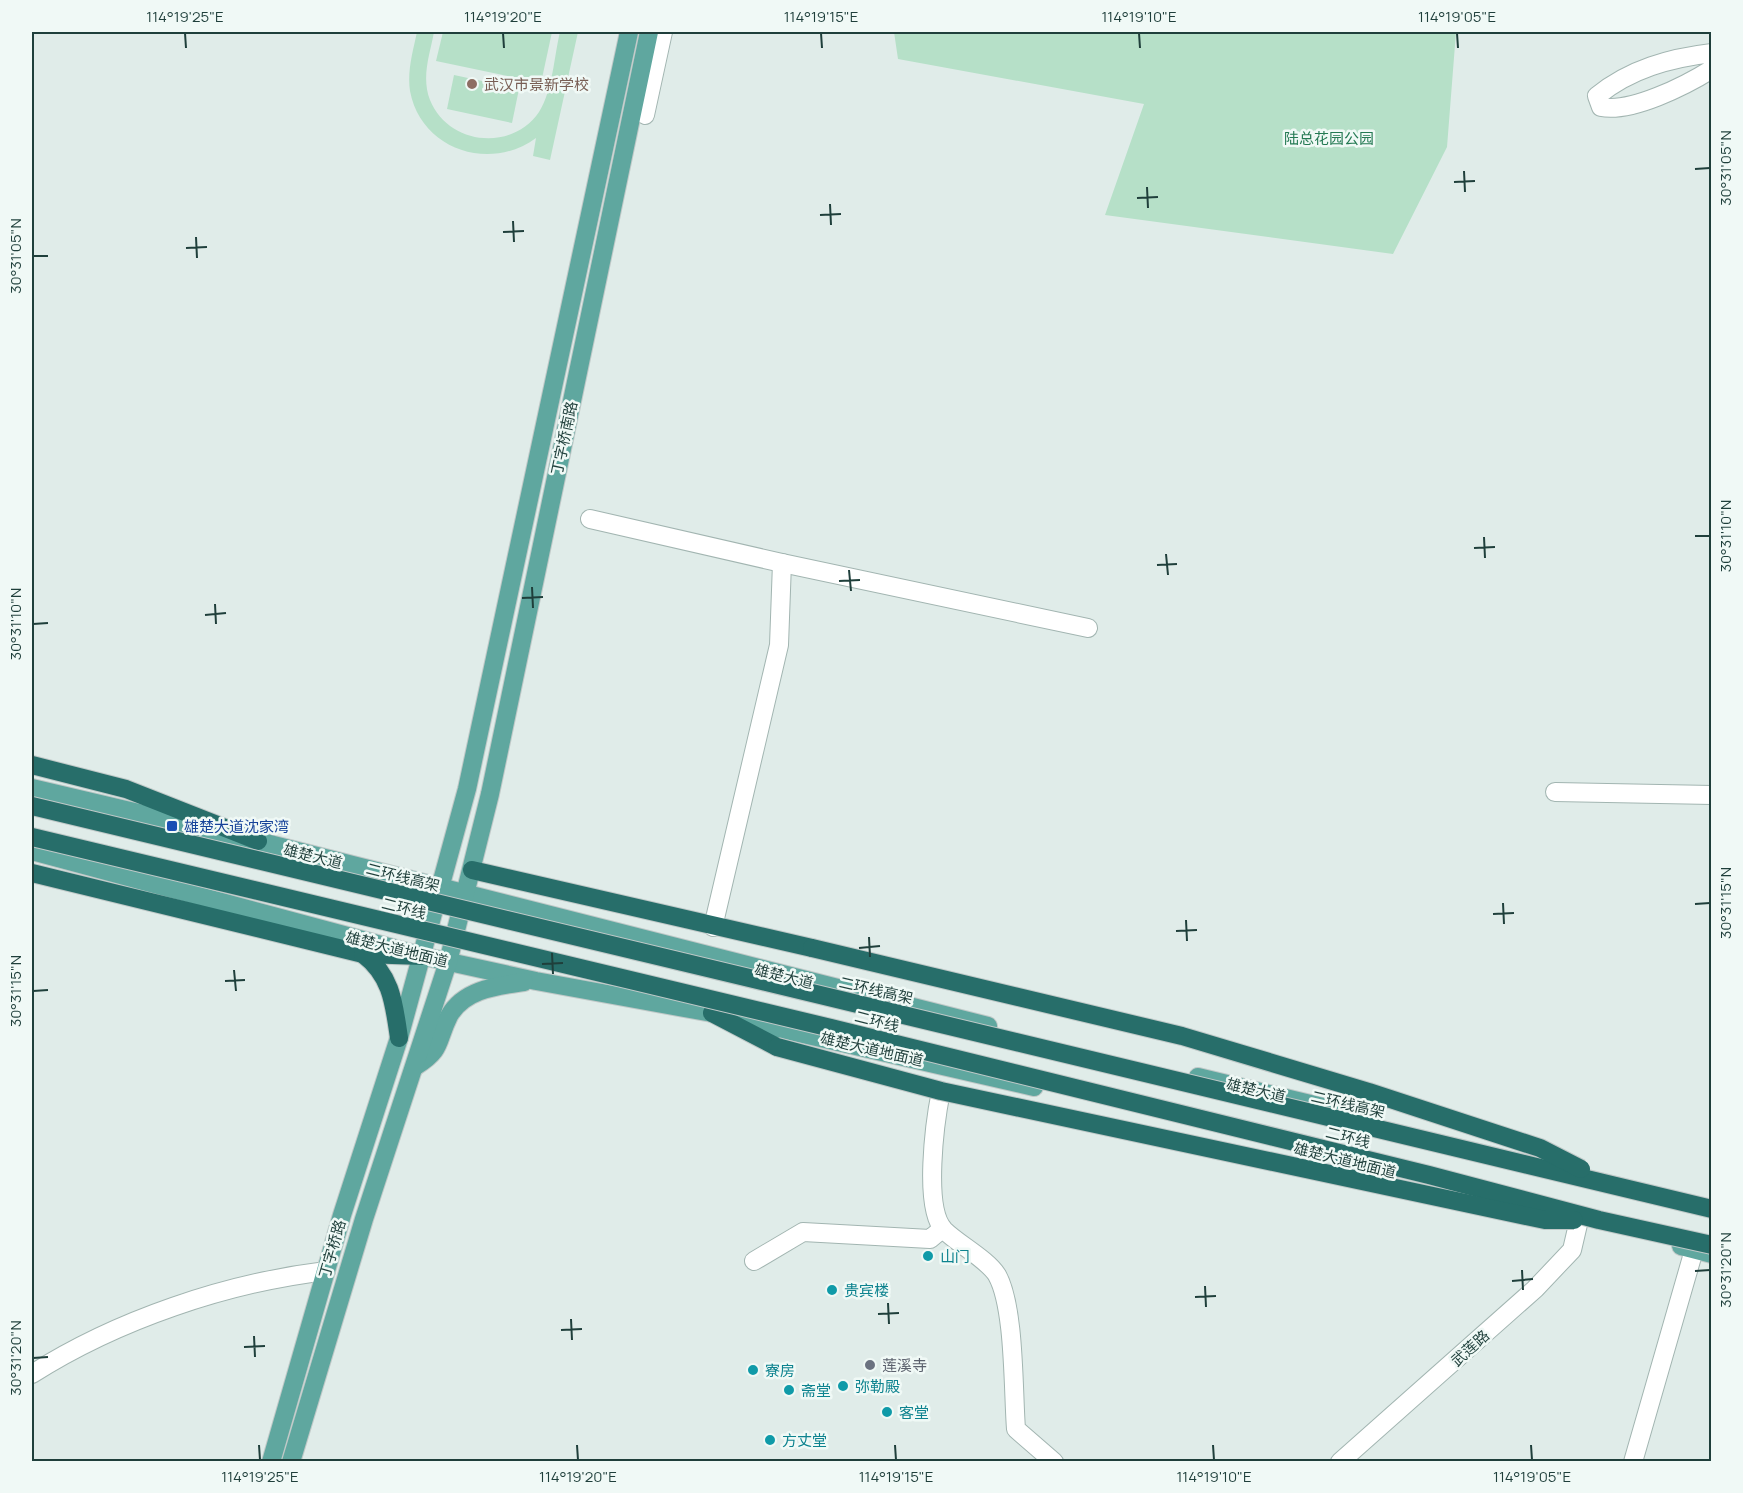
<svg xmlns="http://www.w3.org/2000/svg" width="1743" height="1493" viewBox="0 0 1743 1493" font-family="Manrope,'Noto Sans SC',sans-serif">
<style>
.green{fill:#b6e0c8}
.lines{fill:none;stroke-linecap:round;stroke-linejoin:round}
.minor-casing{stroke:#a2b5b1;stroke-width:20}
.major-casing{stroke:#c0c9c8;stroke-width:20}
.highway-casing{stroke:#c0c9c8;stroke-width:20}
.minor{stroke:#fff;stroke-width:18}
.major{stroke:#5fa79f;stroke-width:18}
.highway{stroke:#276e6a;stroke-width:18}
.highway-bridge-casing{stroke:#c0c9c8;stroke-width:20;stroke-linecap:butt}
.highway-bridge{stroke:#276e6a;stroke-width:18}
.ticks{fill:none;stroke:#1f3f3b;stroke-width:2}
.education-dot{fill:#8d6e63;stroke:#f0f9f6;stroke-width:2}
.transit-dot{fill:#1a4fb4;stroke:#f0f9f6;stroke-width:2}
.culture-dot{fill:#0f9aa8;stroke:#f0f9f6;stroke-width:2}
.worship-dot{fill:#6b7280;stroke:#f0f9f6;stroke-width:2}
.labels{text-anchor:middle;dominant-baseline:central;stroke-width:5;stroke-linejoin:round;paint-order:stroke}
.education-label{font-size:15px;fill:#785e54;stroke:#f0f9f6;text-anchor:start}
.park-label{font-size:15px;fill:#247a53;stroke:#f0f9f6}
.street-label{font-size:15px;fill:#1f3f3b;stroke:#f0f9f6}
.transit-label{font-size:15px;fill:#164399;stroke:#f0f9f6;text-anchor:start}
.culture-label{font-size:15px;fill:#0d838f;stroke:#f0f9f6;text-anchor:start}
.worship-label{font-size:15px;fill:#5b616d;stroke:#f0f9f6;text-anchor:start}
.neatline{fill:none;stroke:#1f3f3b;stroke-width:2}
.ticks-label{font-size:15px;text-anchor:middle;fill:#1f3f3b}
</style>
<rect width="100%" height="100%" fill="#e0ece9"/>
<g class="green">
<path d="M417 32H434C430 54 421 77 430 100 448 145 512 152 539 112 553 90 554 56 560 32H578L550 160 533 156 536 138C490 172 421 150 410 91 407 71 413 51 417 32Z"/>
<polygon points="443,32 552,32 541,83 436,61"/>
<polygon points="894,32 1456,32 1447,147 1393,254 1105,215 1144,104 898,59"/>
<polygon points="454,75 519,89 512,123 447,109"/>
</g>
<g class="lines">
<defs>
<g id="minor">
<path d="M1712 53C1670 58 1630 69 1597 96L1601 107C1631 113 1685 86 1712 69"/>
<polyline points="645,115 663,32"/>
<polyline points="590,519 782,563 1088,628"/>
<polyline points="1555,792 1712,795"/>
<polyline points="713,927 779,645 782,563"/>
<path d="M941 1091C935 1121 923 1208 944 1230 958 1244 987 1259 997 1275 1015 1307 1013 1391 1016 1429L1054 1462"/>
<polyline points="754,1261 803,1232 930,1239 942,1229"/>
<path d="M32 1374C117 1320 226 1283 326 1271"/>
<polyline points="1340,1462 1535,1289 1572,1250 1579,1220"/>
<polyline points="1633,1462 1694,1250"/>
</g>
<g id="major">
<polyline points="32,788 258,841 988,1026"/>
<polyline points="32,851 422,956 536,981 712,1013 1034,1087"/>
<path d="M416 1066C443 1049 436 1042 449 1016 464 989 497 986 524 982"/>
<polyline points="1198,1077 1352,1114"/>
<polyline points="1681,1246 1712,1254"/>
<polyline points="271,1462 342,1215 399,1038 467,789 629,32"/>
<polyline points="291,1462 364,1219 448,962 490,794 649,32"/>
</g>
<g id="highway">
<polyline points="32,765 126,789 258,841"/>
<polyline points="472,870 812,948"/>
<polyline points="32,873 363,954 422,956"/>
<path d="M363 954C392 976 394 1004 399 1038"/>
<polyline points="712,1013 777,1047"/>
</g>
</defs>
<use href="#minor" class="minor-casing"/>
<use href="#major" class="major-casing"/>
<use href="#highway" class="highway-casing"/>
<use href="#minor" class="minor"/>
<use href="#major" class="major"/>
<use href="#highway" class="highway"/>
<defs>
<g id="highway-bridge">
<polyline points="32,806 1712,1209"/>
<polyline points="32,837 831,1028 1429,1175 1599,1220 1712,1245"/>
<polyline points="812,948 1182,1036 1369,1092 1540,1148 1581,1169"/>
<polyline points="777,1047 941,1091 1545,1220 1574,1220"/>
</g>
</defs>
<use href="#highway-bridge" class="highway-bridge-casing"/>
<use href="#highway-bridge" class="highway-bridge"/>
</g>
<path class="ticks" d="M185 33 186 48M503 33 504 48M821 33 822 48M1139 33 1140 48M1457 33 1458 48M1695 169 1710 168M1464 171 1465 192M1454 182 1475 181M1147 187 1148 208M1137 198 1158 197M830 204 831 225M820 215 841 214M513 221 514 242M503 232 524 231M196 237 197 258M186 248 207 247M33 256H48M1695 536H1710M1484 537 1485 558M1474 548 1495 547M1166 554 1168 575M1157 565 1177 564M849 570 851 591M839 581 860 580M532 587 533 608M522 598 543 597M215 604 216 624M205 615 226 613M33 624 48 623M1503 903 1504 924M1695 904 1710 903M1493 914 1514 913M1186 920 1187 941M1176 931 1197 930M869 937 870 957M859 948 880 946M552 953 553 974M542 964 563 963M234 970 236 991M225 981 245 980M33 991 48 990M1522 1270 1523 1290M1695 1271 1710 1270M1512 1281 1533 1279M1205 1286 1206 1307M1195 1297 1216 1296M888 1303 889 1324M878 1314 899 1313M571 1319 572 1340M561 1330 582 1329M254 1336 255 1357M244 1347 265 1346M33 1358 48 1357M259 1445 260 1460M577 1445 578 1460M895 1445 896 1460M1213 1445 1214 1460M1531 1445 1532 1460"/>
<circle class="education-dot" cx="472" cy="84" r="6"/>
<rect class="transit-dot" x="166" y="820" width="12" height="12" rx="3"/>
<g class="culture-dot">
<circle cx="928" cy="1256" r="6"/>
<circle cx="832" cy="1290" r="6"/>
<circle cx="753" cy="1370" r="6"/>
<circle cx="843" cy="1386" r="6"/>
<circle cx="789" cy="1390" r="6"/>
<circle cx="887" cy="1412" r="6"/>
<circle cx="770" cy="1440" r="6"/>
</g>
<circle class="worship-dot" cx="870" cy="1365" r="6"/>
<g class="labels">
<g class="education-label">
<text x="484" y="84">武汉市景新学校</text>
</g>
<g class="park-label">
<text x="1329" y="138">陆总花园公园</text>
</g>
<g class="street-label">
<text transform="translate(564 438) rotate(-78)">丁字桥南路</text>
<text transform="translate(313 856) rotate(14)">雄楚大道</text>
<text transform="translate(403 877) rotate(14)">二环线高架</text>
<text transform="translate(404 908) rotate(14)">二环线</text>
<text transform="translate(397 949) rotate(14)">雄楚大道地面道</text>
<text transform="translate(784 976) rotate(14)">雄楚大道</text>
<text transform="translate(876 990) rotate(13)">二环线高架</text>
<text transform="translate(877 1021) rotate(14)">二环线</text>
<text transform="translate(872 1049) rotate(13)">雄楚大道地面道</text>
<text transform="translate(1256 1090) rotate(13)">雄楚大道</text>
<text transform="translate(1348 1104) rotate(13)">二环线高架</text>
<text transform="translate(1348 1137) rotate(14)">二环线</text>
<text transform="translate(1345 1160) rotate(14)">雄楚大道地面道</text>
<text transform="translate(332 1249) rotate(-74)">丁字桥路</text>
<text transform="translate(1470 1348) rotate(-42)">武莲路</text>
</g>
<g class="transit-label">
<text x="184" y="826">雄楚大道沈家湾</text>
</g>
<g class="culture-label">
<text x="940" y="1256">山门</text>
<text x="844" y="1290">贵宾楼</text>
<text x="765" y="1370">寮房</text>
<text x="855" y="1386">弥勒殿</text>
<text x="801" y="1390">斋堂</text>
<text x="899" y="1412">客堂</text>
<text x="782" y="1440">方丈堂</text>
</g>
<g class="worship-label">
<text x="882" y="1365">莲溪寺</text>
</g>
</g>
<rect width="1743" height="1493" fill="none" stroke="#f0f9f6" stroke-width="66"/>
<rect x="33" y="33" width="1677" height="1427" class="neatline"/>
<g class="ticks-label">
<text x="185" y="22">114°19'25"E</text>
<text x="503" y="22">114°19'20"E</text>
<text x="821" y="22">114°19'15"E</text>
<text x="1139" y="22">114°19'10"E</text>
<text x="1457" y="22">114°19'05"E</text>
<text transform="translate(1726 168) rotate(-90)" y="5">30°31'05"N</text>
<text transform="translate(16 256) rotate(-90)" y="5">30°31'05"N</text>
<text transform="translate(1726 536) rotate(-90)" y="5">30°31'10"N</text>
<text transform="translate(16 624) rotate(-90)" y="5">30°31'10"N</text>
<text transform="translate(1726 903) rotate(-90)" y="5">30°31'15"N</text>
<text transform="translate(16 991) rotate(-90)" y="5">30°31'15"N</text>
<text transform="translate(1726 1270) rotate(-90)" y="5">30°31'20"N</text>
<text transform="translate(16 1358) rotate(-90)" y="5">30°31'20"N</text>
<text x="260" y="1482">114°19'25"E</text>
<text x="578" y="1482">114°19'20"E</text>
<text x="896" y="1482">114°19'15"E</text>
<text x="1214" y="1482">114°19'10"E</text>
<text x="1532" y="1482">114°19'05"E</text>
</g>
</svg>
